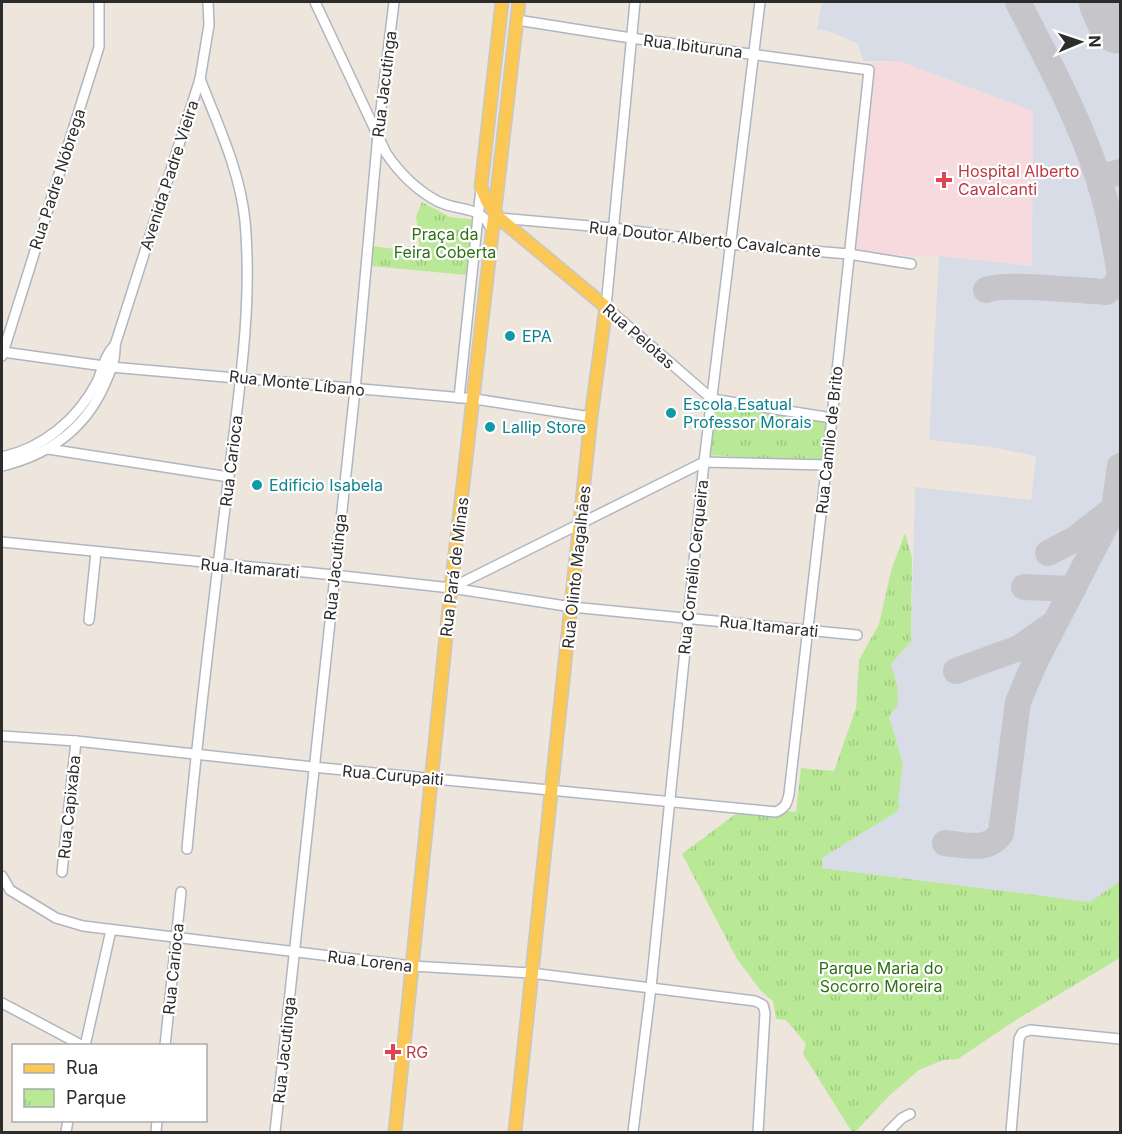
<svg xmlns="http://www.w3.org/2000/svg" width="1122" height="1134" viewBox="0 0 1122 1134" font-family="Inter,sans-serif">
<style>
.medical{fill:#f6dade}
.airport{fill:#d8dce7}
.park{fill:url(#park-tufts)}
.lines{fill:none;stroke-linecap:round;stroke-linejoin:round}
.taxiway{stroke:#c6c6ca;stroke-width:26}
.runway{stroke:#c6c6ca;stroke-width:64}
.minor-casing{stroke:#b1b5c0;stroke-width:12}
.major-casing{stroke:#c8c8c8;stroke-width:15}
.minor{stroke:#fff;stroke-width:9}
.major{stroke:#fbc755;stroke-width:12}
.health-dot{fill:#e0444e;stroke:#fff;stroke-width:2}
.culture-dot{fill:#0f9aa8;stroke:#fff;stroke-width:2}
.labels{text-anchor:middle;dominant-baseline:central;stroke-width:4.5;stroke-linejoin:round;paint-order:stroke}
.street-label{font-size:16px;fill:#2c2c2c;stroke:#fff}
.health-label{font-size:16px;fill:#be3a42;stroke:#fff;text-anchor:start}
.park-label{font-size:16px;fill:#2f7015;stroke:#fff}
.culture-label{font-size:16px;fill:#0d838f;stroke:#fff;text-anchor:start}
</style>
<defs>
<pattern id="park-tufts" width="24" height="20" patternUnits="userSpaceOnUse" patternTransform="scale(1.5)"><rect width="24" height="20" fill="#b9e996"/><path d="M3 7l-1-3M5 7V3M7 7l1-3M15 17l-1-3M17 17v-4M19 17l1-3" fill="none" stroke="#9fc881"/></pattern>
</defs>
<rect width="100%" height="100%" fill="#eee6dd"/>
<polygon class="medical" points="899,61 1033,111 1032,266 939,256 849,254 869,70 872,62"/>
<polygon class="airport" points="822,2 1120,2 1120,881 1091,902 822,868 822,858 895,813 903,764 889,716 897,685 891,664 911,642 915,487 1031,500 1036,456 991,447 929,440 939,256 1032,266 1033,111 899,61 863,61 858,44 834,33 817,29"/>
<g class="park">
<polygon points="422,202 450,217 476,220 466,275 371,266 371,246 420,252 416,216"/>
<polygon points="714,402 827,421 823,462 709,455"/>
<polygon points="905,533 912,557 911,642 891,664 897,685 898,705 889,716 903,764 898,801 900,806 895,813 822,858 822,868 1090,902 1120,881 1120,958 1016,1020 958,1059 943,1060 919,1070 890,1095 855,1132 852,1132 803,1054 806,1044 786,1020 776,1019 773,1001 761,991 737,959 682,854 745,807 796,812 801,768 834,771 856,708 859,660 879,624 891,571"/>
</g>
<g class="lines">
<g class="taxiway">
<path d="M1018 2C1047 59 1078 116 1098 177 1109 210 1115 243 1120 276"/>
<polyline points="1100,185 1109,175 1120,172"/>
<path d="M986 290C1003 282 1083 291 1106 292L1116 285 1120 276"/>
<polyline points="1048,553 1075,539 1108,513"/>
<polyline points="1024,587 1073,589"/>
<polyline points="956,671 1019,648 1052,625"/>
<path d="M945 843C964 845 989 852 1001 833L1018 702 1035 662 1114 509 1120 466"/>
</g>
<polyline class="runway" points="1111,2 1120,22"/>
<defs>
<g id="minor">
<path d="M315 2 386 153C400 174 415 189 437 201 460 213 481 203 492 231"/>
<polyline points="635,2 606,307 712,399 832,418"/>
<polyline points="499,218 613,228 729,244 849,254 911,264"/>
<polyline points="3,352 111,367 475,399 591,417"/>
<polyline points="2,356 99,47 99,2"/>
<polyline points="459,398 481,188"/>
<polyline points="48,449 229,477"/>
<path d="M2 457C43 448 77 420 97 382 103 369 104 356 115 345"/>
<path d="M2 466C48 455 84 430 104 386 110 372 116 360 115 345L200 79 209 25 208 2"/>
<polyline points="2,542 334,575 451,588 572,607 857,635"/>
<polyline points="451,588 704,462 826,465"/>
<polyline points="89,620 96,552"/>
<path d="M2 736 76 741 313 767 776 812C785 808 787 804 789 794L832 418 869 70 631 38 517 20"/>
<path d="M187 849C198 727 213 605 228 483 238 397 253 308 245 221 240 171 218 125 200 79"/>
<polyline points="62,872 76,741"/>
<polyline points="2,876 10,890 56,918 83,926 412,966 531,973 755,1001 763,1005 765,1013 758,1132"/>
<polyline points="2,1003 83,1046"/>
<polyline points="85,1046 111,930"/>
<polyline points="165,1046 181,892"/>
<polyline points="66,1132 68,1120"/>
<polyline points="156,1132 157,1120"/>
<polyline points="275,1132 355,390 378,134 394,2"/>
<polyline points="633,1132 651,987 704,462 760,2"/>
<polyline points="888,1132 902,1118 910,1114"/>
<polyline points="1011,1132 1019,1039 1022,1033 1030,1030 1120,1039"/>
</g>
<g id="major">
<polyline points="502,2 481,187 487,201 499,218 606,307 591,417 515,1132"/>
<polyline points="395,1132 451,588 519,2"/>
</g>
</defs>
<use href="#minor" class="minor-casing"/>
<use href="#major" class="major-casing"/>
<use href="#minor" class="minor"/>
<use href="#major" class="major"/>
</g>
<g class="health-dot">
<path d="M941 171h6v6h6v6h-6v6h-6v-6h-6v-6h6z"/>
<path d="M390 1043h6v6h6v6h-6v6h-6v-6h-6v-6h6z"/>
</g>
<g class="culture-dot">
<circle cx="510" cy="336" r="6"/>
<circle cx="671" cy="413" r="6"/>
<circle cx="490" cy="427" r="6"/>
<circle cx="257" cy="485" r="6"/>
</g>
<g class="labels">
<g class="street-label">
<text transform="translate(693 46) rotate(7)">Rua Ibituruna</text>
<text transform="translate(384 84) rotate(-83)">Rua Jacutinga</text>
<text transform="translate(169 175) rotate(-72)">Avenida Padre Vieira</text>
<text transform="translate(57 179) rotate(-72)">Rua Padre Nóbrega</text>
<text transform="translate(705 239) rotate(6)">Rua Doutor Alberto Cavalcante</text>
<text transform="translate(639 336) rotate(41)">Rua Pelotas</text>
<text transform="translate(297 383) rotate(6)">Rua Monte Líbano</text>
<text transform="translate(829 440) rotate(-84)">Rua Camilo de Brito</text>
<text transform="translate(231 461) rotate(-83)">Rua Carioca</text>
<text transform="translate(335 567) rotate(-84)">Rua Jacutinga</text>
<text transform="translate(454 567) rotate(-83)">Rua Pará de Minas</text>
<text transform="translate(576 567) rotate(-84)">Rua Olinto Magalhães</text>
<text transform="translate(693 567) rotate(-84)">Rua Cornélio Cerqueira</text>
<text transform="translate(250 568) rotate(5)">Rua Itamarati</text>
<text transform="translate(769 626) rotate(6)">Rua Itamarati</text>
<text transform="translate(393 775) rotate(5)">Rua Curupaiti</text>
<text transform="translate(69 807) rotate(-84)">Rua Capixaba</text>
<text transform="translate(370 961) rotate(7)">Rua Lorena</text>
<text transform="translate(173 969) rotate(-84)">Rua Carioca</text>
<text transform="translate(284 1050) rotate(-84)">Rua Jacutinga</text>
</g>
<g class="health-label">
<text x="958" y="171">Hospital Alberto<tspan x="958" dy="18">Cavalcanti</tspan></text>
<text x="406" y="1052">RG</text>
</g>
<g class="park-label">
<text x="445" y="234">Praça da<tspan x="445" dy="18">Feira Coberta</tspan></text>
<text x="881" y="968">Parque Maria do<tspan x="881" dy="18">Socorro Moreira</tspan></text>
</g>
<g class="culture-label">
<text x="522" y="336">EPA</text>
<text x="683" y="404">Escola Esatual<tspan x="683" dy="18">Professor Morais</tspan></text>
<text x="502" y="427">Lallip Store</text>
<text x="269" y="485">Edificio Isabela</text>
</g>
</g>
<rect width="1122" height="1134" fill="none" stroke="#2c2c2c" stroke-width="6"/>
<rect x="12" y="1044" width="195" height="78" fill="#ffffff" stroke="#ababab" stroke-width="1.5"/>
<rect x="24" y="1064" width="30" height="9" fill="#fbc755" stroke="#ababab" stroke-width="1.5"/>
<text x="66" y="1074" font-size="18" fill="#2c2c2c">Rua</text>
<rect x="24" y="1089" width="30" height="18" fill="url(#park-tufts)" stroke="#ababab" stroke-width="1.5"/>
<text x="66" y="1104" font-size="18" fill="#2c2c2c">Parque</text>
<g transform="translate(1080 42) rotate(88)" stroke="#ffffff" stroke-width="4.5" paint-order="stroke">
<path d="M0-4.5L10 22L0 15L-10 22Z" fill="#2c2c2c"/>
<text y="-9" font-size="16" font-weight="bold" text-anchor="middle" fill="#2c2c2c">N</text>
</g>
</svg>
